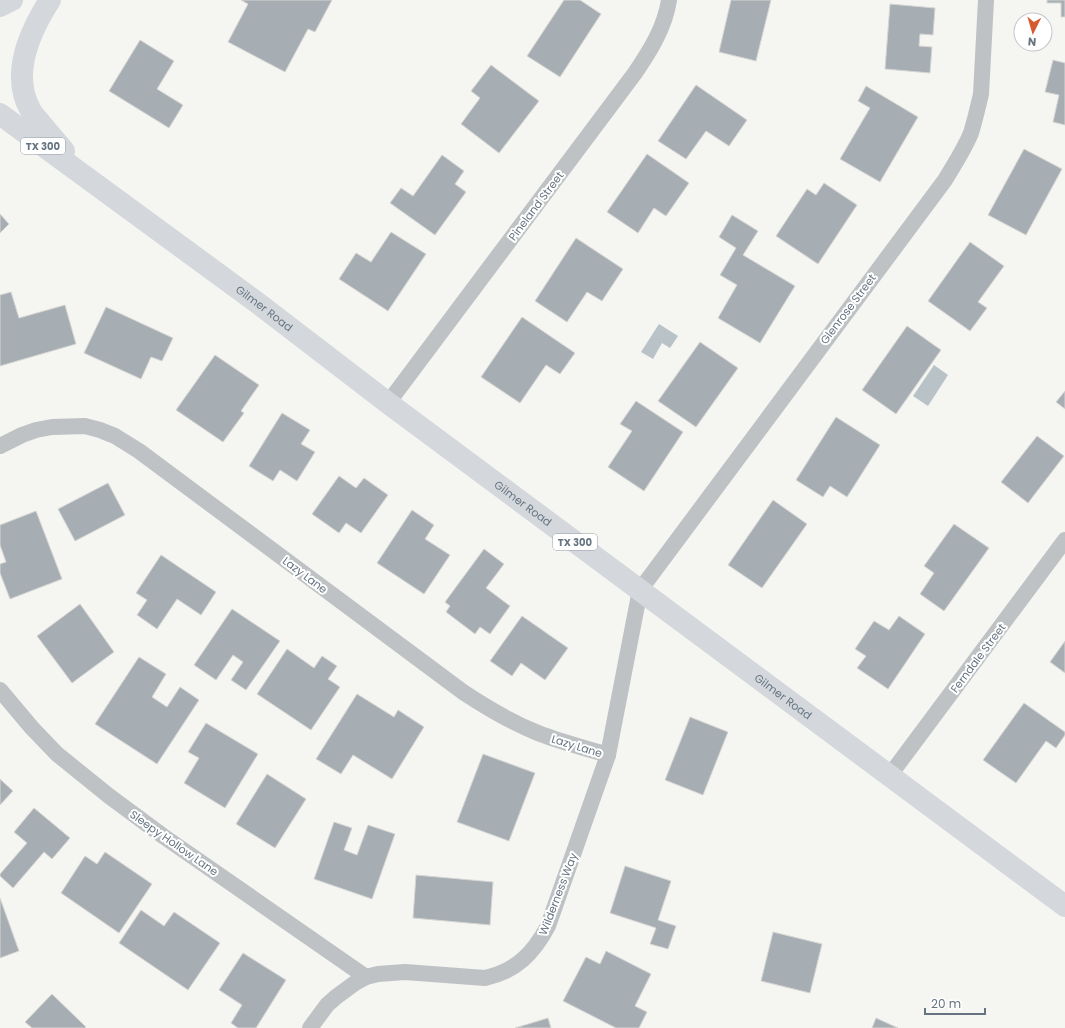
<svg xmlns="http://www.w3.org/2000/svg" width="1065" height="1028" viewBox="0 0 1065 1028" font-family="Poppins,sans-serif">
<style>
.water{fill:#b8c2c7}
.building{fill:#a7aeb3;stroke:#d6d6d4}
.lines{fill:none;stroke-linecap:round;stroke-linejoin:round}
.street{stroke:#bec2c5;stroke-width:16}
.secondary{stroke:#d4d8dc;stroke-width:22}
.primary{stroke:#d4d8dc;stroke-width:22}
.labels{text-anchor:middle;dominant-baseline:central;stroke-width:4;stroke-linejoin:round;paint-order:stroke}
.shield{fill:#fff;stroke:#949ea7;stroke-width:1}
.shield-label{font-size:10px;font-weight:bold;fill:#667481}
.street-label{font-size:11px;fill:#667481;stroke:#fff}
</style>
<rect width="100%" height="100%" fill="#f5f5f1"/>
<g class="water">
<polygon points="659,324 678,336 670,348 662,343 653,359 641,352"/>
<polygon points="934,365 948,375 928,406 913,396"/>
</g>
<g class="building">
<polygon points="241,0 332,0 315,32 308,29 285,72 228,42 248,4"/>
<polygon points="564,0 580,0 601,14 560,77 527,56"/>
<polygon points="731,0 771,0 756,61 719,52"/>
<polygon points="1047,0 1065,0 1065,17 1061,17 1061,3 1047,3"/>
<polygon points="890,4 935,8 933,35 920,34 919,46 932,47 930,73 885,69"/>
<polygon points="140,40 174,61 157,89 183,105 169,128 109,91"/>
<polygon points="1053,60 1065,63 1065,125 1053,122 1059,95 1045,92"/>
<polygon points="491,65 539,101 499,153 461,124 480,98 471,91"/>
<polygon points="696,85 747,120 729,146 706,131 686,159 658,141"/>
<polygon points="866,86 918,117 880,182 840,159 870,108 858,101"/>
<polygon points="1024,149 1062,169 1026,235 988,215"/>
<polygon points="647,154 689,183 666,216 654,208 638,233 607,212"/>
<polygon points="442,155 464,171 455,184 466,192 435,235 390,203 401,188 413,196"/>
<polygon points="824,183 857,205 818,264 776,236 807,189 816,195"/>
<polygon points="0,214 9,224 0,233"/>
<polygon points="732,215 758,231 743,255 795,286 760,343 718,318 737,285 720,275 736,248 719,237"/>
<polygon points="391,232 426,254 388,311 339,279 356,253 371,262"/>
<polygon points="576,238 623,269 602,301 587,292 567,322 535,301"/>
<polygon points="970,242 1004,266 978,302 987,308 970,331 928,301"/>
<polygon points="11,292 19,318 65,305 76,344 0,366 0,295"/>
<polygon points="106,307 173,338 162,361 151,357 141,379 84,353"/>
<polygon points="522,317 575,353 560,374 546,365 520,403 481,377"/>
<polygon points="907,326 941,350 896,414 862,390"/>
<polygon points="700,342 738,368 696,427 658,401"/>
<polygon points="215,355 259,385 241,411 244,413 223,442 176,410"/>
<polygon points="1065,391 1065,409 1056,402"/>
<polygon points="636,401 683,432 644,491 608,467 632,431 620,424"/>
<polygon points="282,413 310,430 301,444 315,452 297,481 280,470 273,481 249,466"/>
<polygon points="836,417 880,445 847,497 830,486 823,497 796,480"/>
<polygon points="1037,436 1064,456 1028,503 1001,482"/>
<polygon points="339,476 356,488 364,478 388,495 361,533 346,523 339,533 312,514"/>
<polygon points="108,483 125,515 75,541 58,509"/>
<polygon points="773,500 807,524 762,588 728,565"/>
<polygon points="412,510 434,525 425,539 450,555 424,594 377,563"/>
<polygon points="36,511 62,579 10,599 0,573 0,564 6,562 0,545 0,525"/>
<polygon points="954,524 989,548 944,611 920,594 934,573 924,566"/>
<polygon points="484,549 504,564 486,588 510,606 490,634 480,627 475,634 446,612 450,606 445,602"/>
<polygon points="161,555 216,592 201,615 177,599 157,629 137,615 147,600 136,593"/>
<polygon points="80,604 114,652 72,683 37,636"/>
<polygon points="232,609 280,641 246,690 231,680 243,662 233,655 216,680 194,665"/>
<polygon points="522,616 568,648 545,680 521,663 512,676 490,661"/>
<polygon points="899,616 925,634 888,689 857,668 866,656 855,649 874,621 889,630"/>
<polygon points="1065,641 1065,673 1050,662"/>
<polygon points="287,649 314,668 322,656 337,666 328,679 340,687 311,730 257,694"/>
<polygon points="139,657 166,674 152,697 167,707 180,687 199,700 157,764 95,724"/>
<polygon points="357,694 394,717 398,710 424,727 392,779 353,755 341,774 316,759"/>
<polygon points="1024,703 1065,732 1065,735 1056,748 1046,741 1016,783 983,760"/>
<polygon points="690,717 728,732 703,795 665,780"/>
<polygon points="206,723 258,754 225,808 184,783 199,758 188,752"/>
<polygon points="483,754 535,773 509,841 457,822"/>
<polygon points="267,774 306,799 275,848 236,824"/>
<polygon points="0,779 13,791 0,805"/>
<polygon points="34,808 70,838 52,859 44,852 13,888 0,876 0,874 27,843 14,832"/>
<polygon points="334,822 352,828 344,850 357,855 368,825 395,834 372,899 314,879"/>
<polygon points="105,852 152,884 119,933 61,893 85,856 97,864"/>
<polygon points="625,866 671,881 658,920 676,926 668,949 650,944 656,928 610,913"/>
<polygon points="416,875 493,882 490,925 413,918"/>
<polygon points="0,898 19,951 0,958"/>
<polygon points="141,910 164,926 174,912 220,943 188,990 119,943"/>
<polygon points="773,932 822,944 810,993 761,981"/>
<polygon points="606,951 651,974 635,1006 647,1012 639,1028 616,1028 563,1001 586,957 600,964"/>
<polygon points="243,953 286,980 256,1028 238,1028 231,1023 242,1005 219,990"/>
<polygon points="52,994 86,1027 85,1028 32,1028 25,1022"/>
<polygon points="548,1018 551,1028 515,1028"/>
<polygon points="876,1018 898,1028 872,1028"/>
</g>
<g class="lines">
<g class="street">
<path d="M388 403 635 73C650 51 665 27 669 0"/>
<path d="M0 446 22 435 36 430 52 427 85 426 100 430 115 436 139 451 463 692C487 708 511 722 538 733 561 742 585 748 608 755"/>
<polyline points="0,690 32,728 57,754 109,796 163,836 366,977"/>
<polyline points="890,775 1065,540"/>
<path d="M310 1028 327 1005 336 997 355 983 366 977 378 974 405 972 485 978C516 971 533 954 548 926L608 755 640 590 945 180C954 165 964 150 971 133 975 120 978 107 981 94L986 0"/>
</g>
<polyline class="secondary" points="0,6 12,0"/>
<g class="primary">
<path d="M50 0C30 31 10 75 31 111 34 116 38 120 42 125 50 134 57 143 64 151"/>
<path id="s1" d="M0 114 259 304 388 403 1065 906"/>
</g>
</g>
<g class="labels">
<g class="shield">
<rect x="21" y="138" width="44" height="16" rx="3"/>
<rect x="553" y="534" width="44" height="16" rx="3"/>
</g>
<g class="shield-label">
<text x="43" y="146">TX 300</text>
<text x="575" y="542">TX 300</text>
</g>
<g class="street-label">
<text transform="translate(536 206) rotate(-53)">Pineland Street</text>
<text stroke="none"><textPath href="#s1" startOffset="328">Gilmer Road</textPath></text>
<text transform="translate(848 309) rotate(-53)">Glenrose Street</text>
<text stroke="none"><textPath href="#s1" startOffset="652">Gilmer Road</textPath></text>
<text transform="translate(305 575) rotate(37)">Lazy Lane</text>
<text transform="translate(978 658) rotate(-53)">Ferndale Street</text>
<text stroke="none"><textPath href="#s1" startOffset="976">Gilmer Road</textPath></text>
<text transform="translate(577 746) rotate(17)">Lazy Lane</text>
<text transform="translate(174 843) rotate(35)">Sleepy Hollow Lane</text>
<text transform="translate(558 894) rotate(-69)">Wilderness Way</text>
</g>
</g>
<g transform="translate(1033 32) rotate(185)"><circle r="19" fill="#ffffff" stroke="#c2c7cd"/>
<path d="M0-3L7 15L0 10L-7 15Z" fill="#d75a2f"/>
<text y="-6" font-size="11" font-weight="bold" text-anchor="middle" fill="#667481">N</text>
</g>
<path d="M925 1008v6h60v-6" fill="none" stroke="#667481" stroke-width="2"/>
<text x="931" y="1008" font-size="12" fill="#667481" stroke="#ffffff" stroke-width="3" paint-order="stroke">20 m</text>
</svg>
